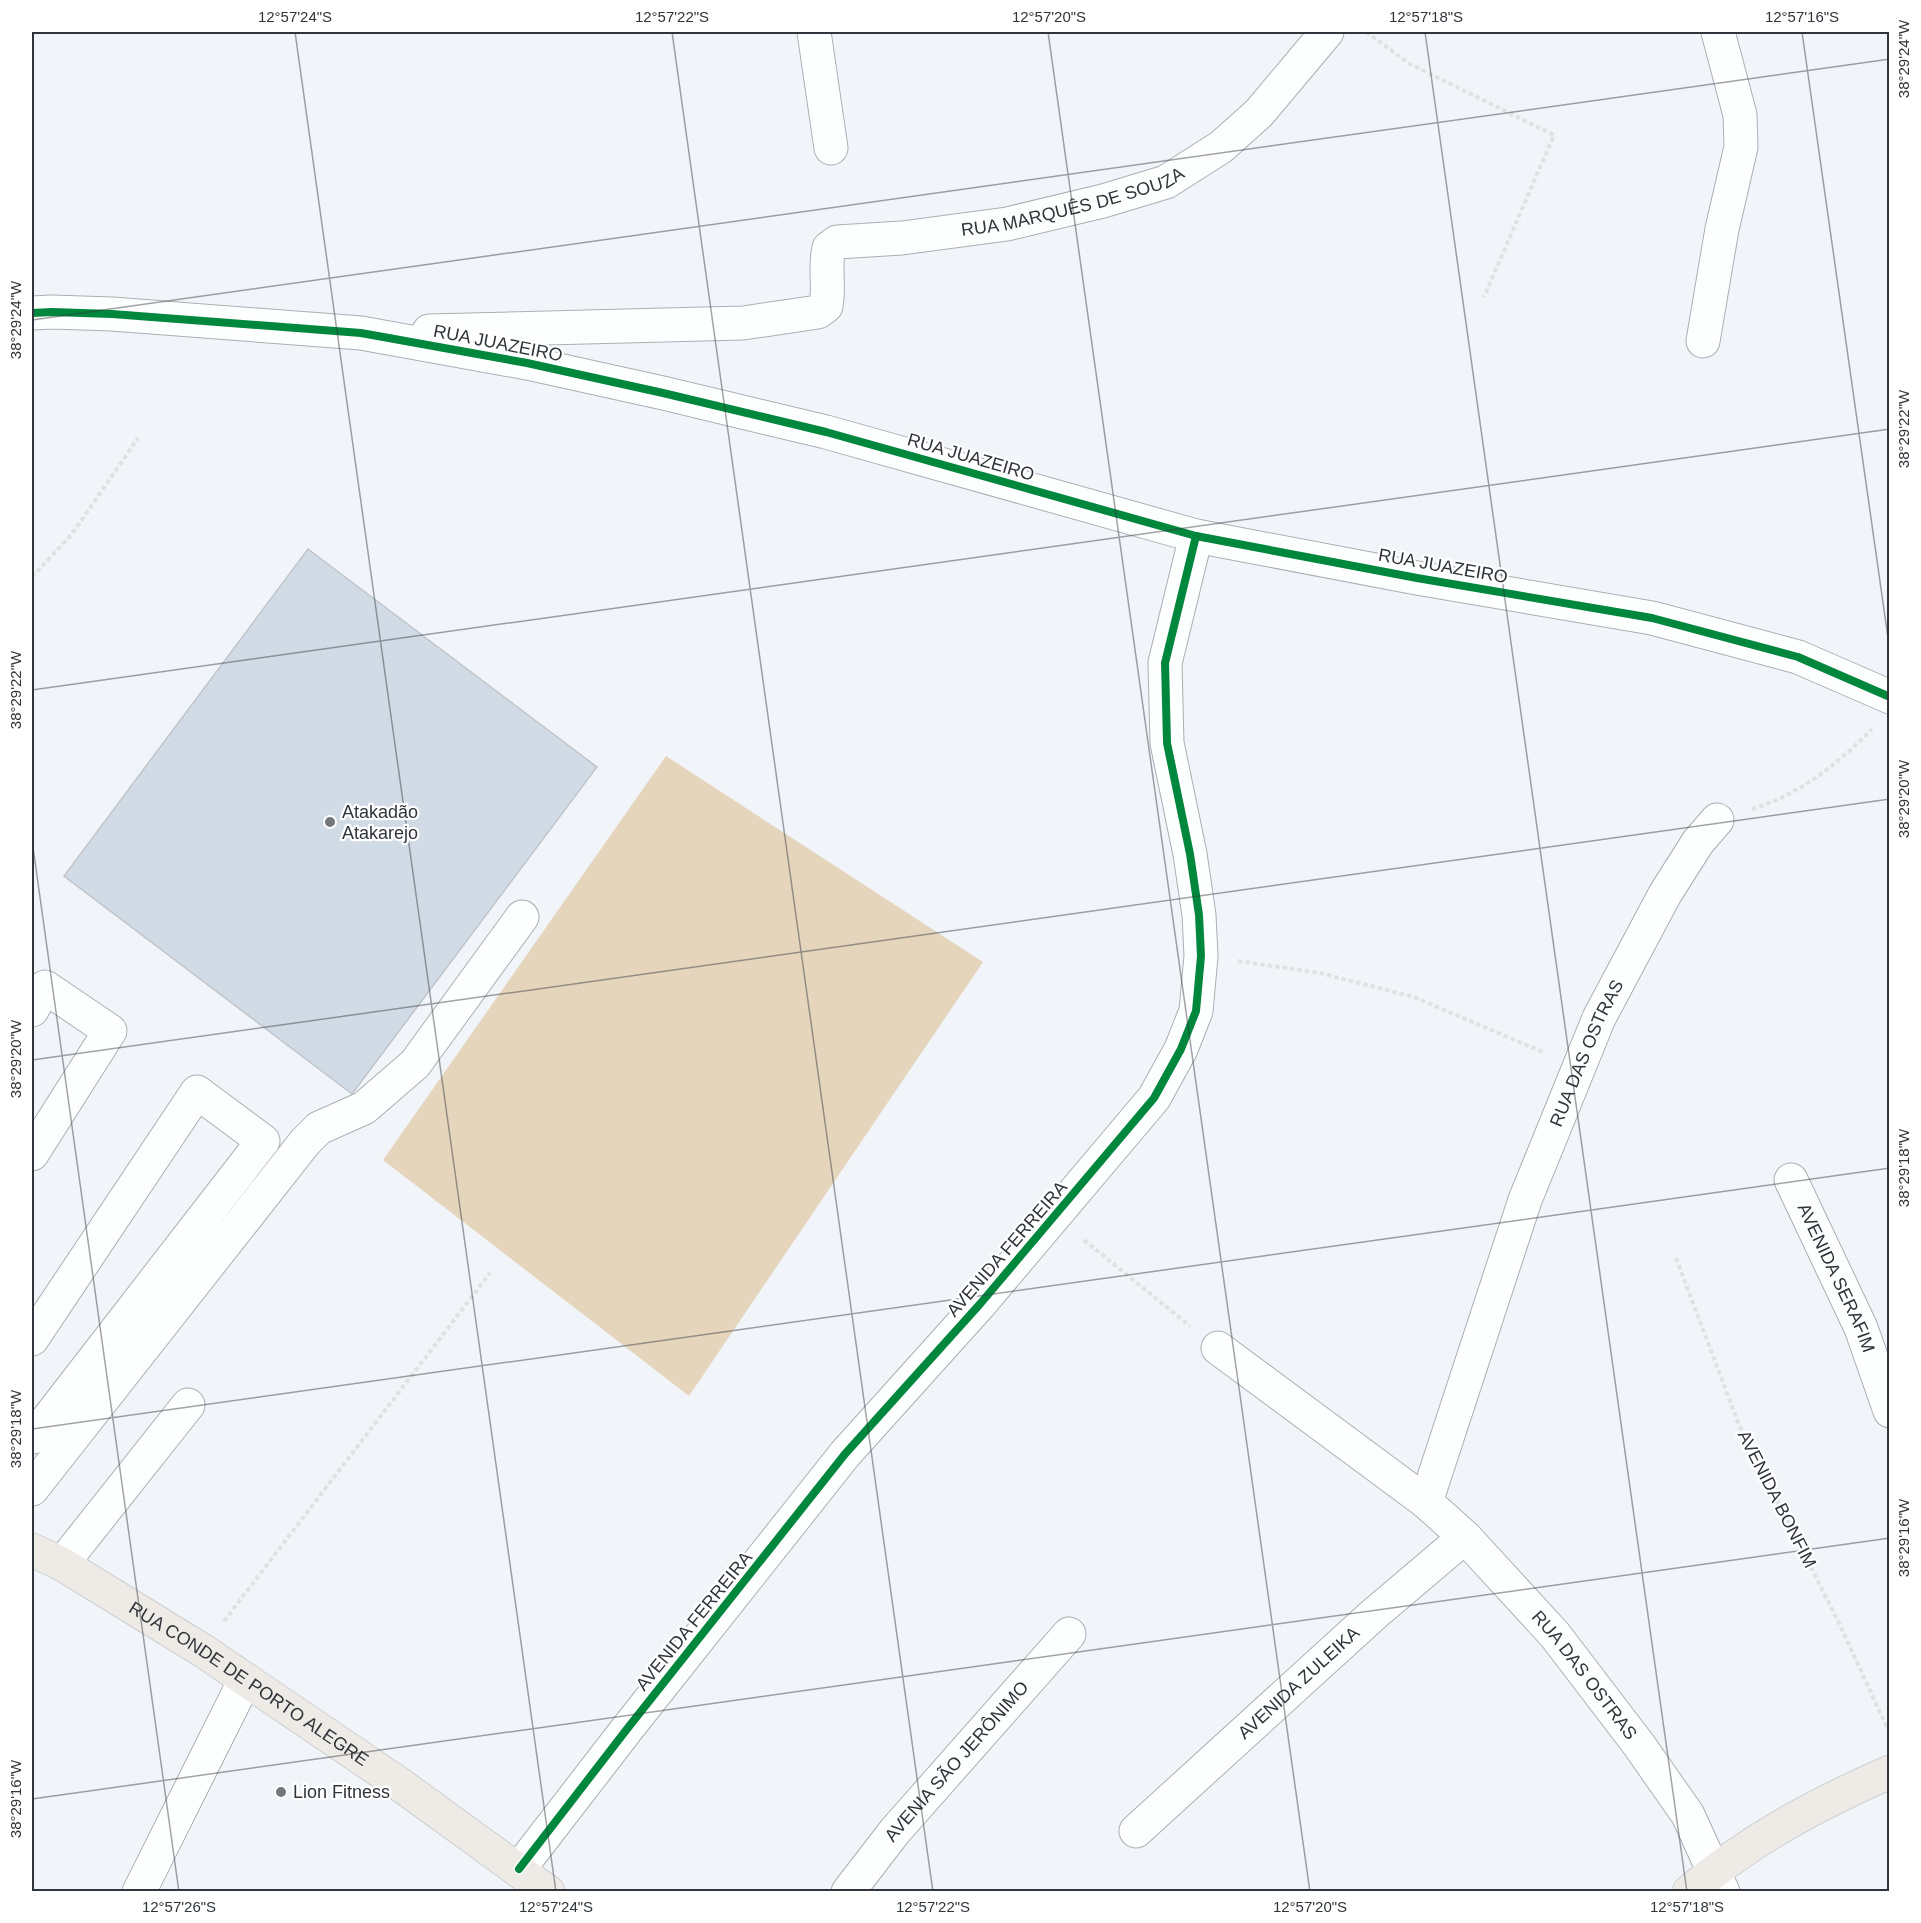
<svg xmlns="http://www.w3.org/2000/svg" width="1921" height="1923" viewBox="0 0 1921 1923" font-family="Arial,sans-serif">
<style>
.green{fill:#e5d5bd}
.building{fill:#d1dbe6;stroke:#c0c5ca;stroke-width:1.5}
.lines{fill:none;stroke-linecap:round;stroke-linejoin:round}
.minor-casing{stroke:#abafb4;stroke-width:35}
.major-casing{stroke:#cdcfd2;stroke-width:35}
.path{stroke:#dfe1e2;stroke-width:4;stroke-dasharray:4.5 3;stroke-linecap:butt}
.minor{stroke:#fdfefe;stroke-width:33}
.major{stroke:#eeebe7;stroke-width:33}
.cycleway-casing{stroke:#fff;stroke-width:11}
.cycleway{stroke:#00873e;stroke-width:8}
.ticks{fill:none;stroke:#30353b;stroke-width:1.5;stroke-opacity:0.45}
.poi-dot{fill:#74787e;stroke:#fff;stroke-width:2}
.labels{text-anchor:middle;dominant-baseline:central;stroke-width:4.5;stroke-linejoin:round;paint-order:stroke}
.street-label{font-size:18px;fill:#30353b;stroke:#fff}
.poi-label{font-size:18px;fill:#30353b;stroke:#fff;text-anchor:start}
.neatline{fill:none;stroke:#30353b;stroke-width:2}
.ticks-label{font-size:15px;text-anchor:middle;fill:#30353b}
</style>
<rect width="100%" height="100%" fill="#f1f5fa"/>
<polygon class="green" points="666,756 983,962 689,1396 383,1160"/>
<polygon class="building" points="308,549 597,767 352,1094 64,876"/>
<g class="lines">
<defs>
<g id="minor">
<polyline points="814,32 831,148"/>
<polyline points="32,313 52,312 112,314 361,333 527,363 663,393 826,432 1196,536 1417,578 1652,618 1798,657 1890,697"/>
<path id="s1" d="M429 331 743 323 818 312 826 306C830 286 824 267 829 248L837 242 902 238 1007 224 1103 201 1166 182 1221 147 1259 113 1327 32"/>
<polyline points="1703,341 1722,229 1741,147 1740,115 1718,32"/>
<polyline points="32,1010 45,987 110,1031 32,1154"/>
<path id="s2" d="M1791 1180 1861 1328 1890 1411"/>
<polyline points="32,1339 197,1092 263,1141 34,1437"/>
<path id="s3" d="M1218 1348 1426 1502 1465 1537 1555 1635 1639 1745 1688 1815 1723 1892"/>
<polyline points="32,1489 305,1142 319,1128 364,1108 415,1064 522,917"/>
<path id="s4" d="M1426 1502 1525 1200 1599 1018 1665 894 1698 842 1717 820"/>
<polyline points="62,1564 188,1405"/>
<path id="s5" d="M1136 1831 1373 1615 1465 1537"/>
<polyline points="519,1869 627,1729 845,1454 980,1304 1154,1098 1181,1049 1196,1011 1201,956 1199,915 1190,854 1167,743 1165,663 1196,536"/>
<polyline points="139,1892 245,1680"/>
<path id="s6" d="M848 1892 895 1831 1069 1634"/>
</g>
<g id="major">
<path id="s7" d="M32 1550 62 1564 202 1650 398 1783 548 1892"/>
<path d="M1689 1892C1749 1840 1817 1804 1890 1772"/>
</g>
</defs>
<use href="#minor" class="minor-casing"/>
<use href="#major" class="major-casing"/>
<g class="path">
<polyline points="1366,32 1410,64 1554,135 1484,297"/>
<polyline points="32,577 72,534 138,438"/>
<path d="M1752 809C1799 795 1838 764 1872 729"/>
<polyline points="1238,961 1320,973 1414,997 1545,1053"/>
<polyline points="1084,1240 1190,1326"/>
<polyline points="1676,1258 1739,1425 1839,1623 1890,1734"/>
<polyline points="224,1621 490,1273"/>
</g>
<use href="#minor" class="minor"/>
<use href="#major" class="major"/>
<defs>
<g id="cycleway">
<polyline points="32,313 52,312 112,314 361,333 527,363 663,393 826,432 1196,536 1417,578 1652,618 1798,657 1890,697"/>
<polyline points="519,1869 627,1729 845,1454 980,1304 1154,1098 1181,1049 1196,1011 1201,956 1199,915 1190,854 1167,743 1165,663 1196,536"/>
</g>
</defs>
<use href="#cycleway" class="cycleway-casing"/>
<use href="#cycleway" class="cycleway"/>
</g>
<path class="ticks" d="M295 32 556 1892M672 32 933 1892M1048 32 1310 1892M1425 32 1687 1892M1802 32 1890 652M32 320 1890 59M32 690 1890 429M32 840 179 1892M32 1060 1890 799M32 1429 1890 1168M32 1799 1890 1538"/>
<g class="poi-dot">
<circle cx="330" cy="822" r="6"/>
<circle cx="281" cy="1792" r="6"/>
</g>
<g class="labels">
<g class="street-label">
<text stroke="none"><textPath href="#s1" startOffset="708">RUA MARQUÊS DE SOUZA</textPath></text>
<text transform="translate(498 343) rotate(11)">RUA JUAZEIRO</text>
<text transform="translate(971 457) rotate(16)">RUA JUAZEIRO</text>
<text transform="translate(1443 566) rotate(10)">RUA JUAZEIRO</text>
<text stroke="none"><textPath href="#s4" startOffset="477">RUA DAS OSTRAS</textPath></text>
<text transform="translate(1007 1249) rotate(-49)">AVENIDA FERREIRA</text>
<text stroke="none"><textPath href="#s2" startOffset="108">AVENIDA SERAFIM</textPath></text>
<text transform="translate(1777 1499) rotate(63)">AVENIDA BONFIM</text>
<text transform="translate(694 1621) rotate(-51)">AVENIDA FERREIRA</text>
<text stroke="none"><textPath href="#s3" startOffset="494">RUA DAS OSTRAS</textPath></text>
<text stroke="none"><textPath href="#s5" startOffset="220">AVENIDA ZULEIKA</textPath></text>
<text stroke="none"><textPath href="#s7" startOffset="255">RUA CONDE DE PORTO ALEGRE</textPath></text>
<text stroke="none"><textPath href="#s6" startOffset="170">AVENIA SÃO JERÔNIMO</textPath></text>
</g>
<g class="poi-label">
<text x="342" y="812">Atakadão<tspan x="342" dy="21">Atakarejo</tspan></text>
<text x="293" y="1792">Lion Fitness</text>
</g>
</g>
<rect width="1921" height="1923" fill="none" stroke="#ffffff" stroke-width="66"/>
<rect x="33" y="33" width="1855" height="1857" class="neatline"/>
<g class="ticks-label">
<text x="295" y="22">12°57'24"S</text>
<text x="672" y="22">12°57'22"S</text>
<text x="1049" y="22">12°57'20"S</text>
<text x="1426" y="22">12°57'18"S</text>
<text x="1802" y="22">12°57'16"S</text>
<text transform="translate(1904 59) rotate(-90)" y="5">38°29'24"W</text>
<text transform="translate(16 320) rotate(-90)" y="5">38°29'24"W</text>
<text transform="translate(1904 429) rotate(-90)" y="5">38°29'22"W</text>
<text transform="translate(16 690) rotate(-90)" y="5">38°29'22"W</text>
<text transform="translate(1904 799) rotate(-90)" y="5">38°29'20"W</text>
<text transform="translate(16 1059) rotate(-90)" y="5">38°29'20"W</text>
<text transform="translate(1904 1168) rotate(-90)" y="5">38°29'18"W</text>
<text transform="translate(16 1429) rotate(-90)" y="5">38°29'18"W</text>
<text transform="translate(1904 1538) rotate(-90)" y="5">38°29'16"W</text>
<text transform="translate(16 1799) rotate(-90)" y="5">38°29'16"W</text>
<text x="179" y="1912">12°57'26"S</text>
<text x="556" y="1912">12°57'24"S</text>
<text x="933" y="1912">12°57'22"S</text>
<text x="1310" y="1912">12°57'20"S</text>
<text x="1687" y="1912">12°57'18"S</text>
</g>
</svg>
